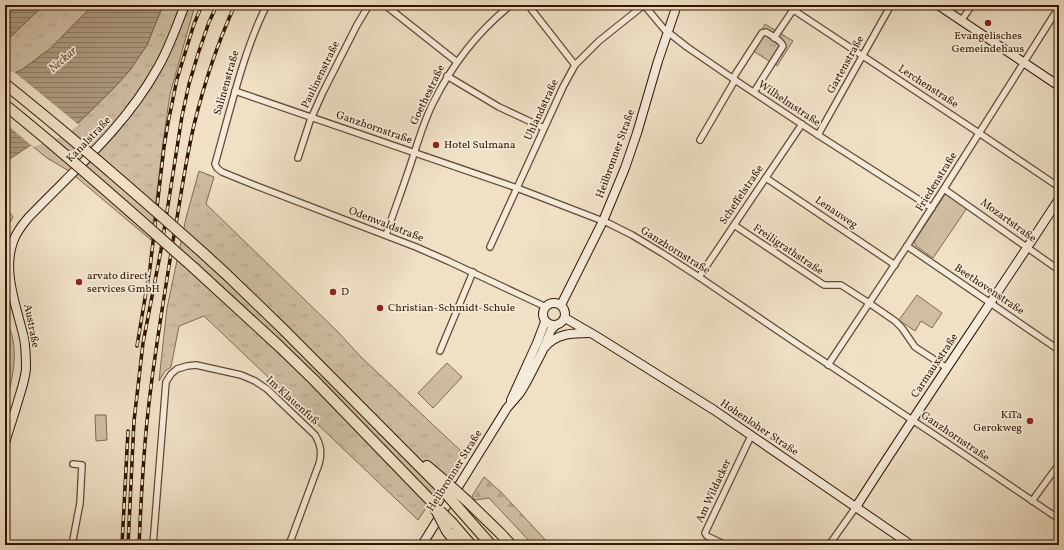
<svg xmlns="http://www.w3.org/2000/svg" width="1064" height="550" viewBox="0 0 1064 550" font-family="Vollkorn,serif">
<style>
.grass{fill:url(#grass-tufts);stroke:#826a52}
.forest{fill:url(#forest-firs);stroke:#826a52}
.park{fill:#cfbea4;stroke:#826a52}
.water{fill:url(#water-rules);stroke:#7e664f}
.pier{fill:#efe0c6}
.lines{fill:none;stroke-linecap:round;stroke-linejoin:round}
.street-casing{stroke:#634832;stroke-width:8}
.secondary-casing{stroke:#341600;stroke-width:10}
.highway-casing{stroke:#341600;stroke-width:12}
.street{stroke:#f5ebda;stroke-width:5.5}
.secondary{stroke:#f5ebda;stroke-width:8}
.highway{stroke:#efe0c6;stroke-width:10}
.rail-casing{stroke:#341600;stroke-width:3.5}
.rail{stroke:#f5ebda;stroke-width:2;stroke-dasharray:6;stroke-linecap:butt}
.highway-bridge-casing{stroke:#341600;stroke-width:12;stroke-linecap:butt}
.highway-bridge{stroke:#efe0c6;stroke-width:10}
.poi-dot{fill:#8f2418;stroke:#f5ebda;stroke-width:1.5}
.labels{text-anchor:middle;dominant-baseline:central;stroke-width:3.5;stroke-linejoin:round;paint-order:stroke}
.poi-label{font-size:11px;fill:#341600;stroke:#f5ebda;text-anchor:start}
.street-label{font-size:11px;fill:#341600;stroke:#f5ebda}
.water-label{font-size:12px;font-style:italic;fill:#654b34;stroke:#f5ebda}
</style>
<defs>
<pattern id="grass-tufts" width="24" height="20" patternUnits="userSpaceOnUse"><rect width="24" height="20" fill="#cfbea4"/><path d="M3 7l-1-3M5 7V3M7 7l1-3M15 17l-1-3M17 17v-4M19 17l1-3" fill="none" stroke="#b2a38b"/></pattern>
<pattern id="forest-firs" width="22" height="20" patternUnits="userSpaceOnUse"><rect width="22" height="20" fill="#cfbea4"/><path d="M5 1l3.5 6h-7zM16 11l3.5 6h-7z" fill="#b2a38b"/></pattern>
<pattern id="water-rules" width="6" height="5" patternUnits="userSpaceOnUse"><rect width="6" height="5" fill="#af9b83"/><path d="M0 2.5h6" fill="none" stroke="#8f7d69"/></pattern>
</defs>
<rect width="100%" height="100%" fill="#efe0c6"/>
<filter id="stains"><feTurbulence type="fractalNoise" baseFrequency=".005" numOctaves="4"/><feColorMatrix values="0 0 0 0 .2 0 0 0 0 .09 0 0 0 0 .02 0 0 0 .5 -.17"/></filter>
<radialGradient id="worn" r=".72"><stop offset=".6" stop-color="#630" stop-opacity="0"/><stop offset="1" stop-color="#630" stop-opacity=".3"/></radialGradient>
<g class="grass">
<polygon points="44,5 93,5 50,49 23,69 5,78 5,42"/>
<polygon points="163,5 195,5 170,94 164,135 151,240 69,171 47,158 31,145 76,125 114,88 130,70 147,45"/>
<polygon points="765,24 793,41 777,66 750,49"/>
<polygon points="199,171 214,177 206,204 338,332 361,357 463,453 418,520 204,316 179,326 171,367 165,371 159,381 160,371 167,308 186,218"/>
<polygon points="5,206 13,217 5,232"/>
<path d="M5 327 10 329C19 355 12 381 5 407Z"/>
</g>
<polygon class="forest" points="484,477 502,493 550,545 533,545 489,498 475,500 472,496"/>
<g class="park">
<polygon points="946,193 967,208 933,258 916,246 914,242"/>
<polygon points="917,295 942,313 932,328 921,321 915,331 899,320"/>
<polygon points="447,363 462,377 433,408 418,393"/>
<polygon points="95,415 106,415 107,440 96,441"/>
</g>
<g class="water">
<polygon points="5,5 44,5 5,42"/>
<polygon points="93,5 163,5 147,45 130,70 114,88 76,125 62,134 31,145 5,162 5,78 23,69 50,49"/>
</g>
<polygon class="pier" points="13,71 79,125 63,136 33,147 5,123 5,75"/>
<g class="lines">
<defs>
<g id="street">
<path d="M267 5C256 25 249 46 242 68 232 100 224 132 215 164L217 168 222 172 254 185 416 247 448 261 546 307"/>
<polyline points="385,5 457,62"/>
<polyline points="528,5 575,65"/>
<polyline points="644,5 664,29 687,47 735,80 818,135 932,208"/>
<polyline points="786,5 979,133 1059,187"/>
<polyline points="961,21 972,5"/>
<polyline points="774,38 793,10"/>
<polyline points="447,76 499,107 544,128"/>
<path d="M733 78 762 33 766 32C772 36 781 40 783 46L754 92"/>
<polyline points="235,91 517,188 608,223 632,235 662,253 699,277 799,345 959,451 1059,519"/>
<polyline points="818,135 891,5"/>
<polyline points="700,140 735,80"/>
<polyline points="298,158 310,121 323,92 357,25 369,5"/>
<polyline points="766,178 895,265"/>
<polyline points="944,189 1059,270"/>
<polyline points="734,225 824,285 841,285 869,303 895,321 902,328 915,347 947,368"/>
<path d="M386 235C393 214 401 193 408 172 416 149 422 125 433 103 452 65 477 32 511 5"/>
<polyline points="907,246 1059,350"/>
<polyline points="490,247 563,87 575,65 599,41 644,5"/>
<polyline points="699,277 802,124"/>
<polyline points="440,351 473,272"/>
<polyline points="828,365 907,246 945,187 1059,7"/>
<polyline points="1032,501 1059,464"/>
<polyline points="72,545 80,503 82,465 73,464"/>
<path d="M153 545 166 382 171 374 177 369 187 366 196 365 241 375 255 381 267 389 315 435C321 445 322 453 319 464L289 545"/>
<polyline points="726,545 707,536 705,533 751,436"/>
<polyline points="829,545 856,507"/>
</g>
<g id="secondary">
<polyline points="938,5 1059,86"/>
<circle cx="554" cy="314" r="11"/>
<polyline points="561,305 603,221 625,168 637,133 658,61 677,5"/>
<polyline points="565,318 596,336 714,410 911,545"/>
<path d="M544 348C556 333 573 333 590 333"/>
<polyline points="511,400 537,343 545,322"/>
<path d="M5 443C9 429 14 415 18 401 21 391 25 380 26 369 26 359 26 348 24 338 17 308 2 272 13 242 16 233 22 225 28 218 73 171 125 127 157 69 169 49 176 27 185 5"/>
<path d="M856 507C922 403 992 302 1059 199"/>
<polyline points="422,545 507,408 520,393 526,383 542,352 551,330 555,326"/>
</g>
<g id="highway">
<polyline points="203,253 226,274 284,330 442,489"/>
<polyline points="194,268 280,347 314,380 432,502"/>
<polyline points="427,466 447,483"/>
<polyline points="467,501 500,533 511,545"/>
<polyline points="461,511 491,545"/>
<polyline points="452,523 471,545"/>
<polyline points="447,531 458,545"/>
</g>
</defs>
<use href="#street" class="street-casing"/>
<use href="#secondary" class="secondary-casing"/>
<use href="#highway" class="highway-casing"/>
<use href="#street" class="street"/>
<use href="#secondary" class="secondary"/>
<use href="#highway" class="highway"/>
<defs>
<g id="rail">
<polyline points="137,346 150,268 164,147 168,123 177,79 194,24 202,5"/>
<polyline points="122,545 128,431"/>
<polyline points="128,545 134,421 143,343 161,250 182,116 189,84 198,54 209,22 217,5"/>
<path d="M139 545C141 501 143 456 148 412 154 355 164 298 173 241 180 203 185 163 194 125 204 84 217 44 235 5"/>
</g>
</defs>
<use href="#rail" class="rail-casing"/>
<use href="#rail" class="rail"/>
<defs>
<g id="highway-bridge">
<path d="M5 84C73 138 138 195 203 253"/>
<path d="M5 105C70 157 132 213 194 268"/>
<polyline points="447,483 467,501"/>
<polyline points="442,489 461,511"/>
<polyline points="432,502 447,531"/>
<polyline points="440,511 452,523"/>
</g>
</defs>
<use href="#highway-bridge" class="highway-bridge-casing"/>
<use href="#highway-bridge" class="highway-bridge"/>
</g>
<g class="poi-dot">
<circle cx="988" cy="23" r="4"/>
<circle cx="436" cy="145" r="4"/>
<circle cx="79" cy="282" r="4"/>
<circle cx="333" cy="292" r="4"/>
<circle cx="380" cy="308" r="4"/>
<circle cx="1030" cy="421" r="4"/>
</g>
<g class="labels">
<g class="poi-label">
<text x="988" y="36" text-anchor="middle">Evangelisches<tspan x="988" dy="13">Gemeindehaus</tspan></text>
<text x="444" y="145">Hotel Sulmana</text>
<text x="87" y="276">arvato direct<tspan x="87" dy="13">services GmbH</tspan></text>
<text x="341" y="292">D</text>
<text x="388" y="308">Christian-Schmidt-Schule</text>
<text x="1022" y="415" text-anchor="end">KiTa<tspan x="1022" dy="13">Gerokweg</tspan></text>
</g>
<g class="street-label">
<text transform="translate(846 65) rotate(-61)">Gartenstraße</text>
<text transform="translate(321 75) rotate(-64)">Paulinenstraße</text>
<text transform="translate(227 83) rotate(-74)">Salinenstraße</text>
<text transform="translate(928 87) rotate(33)">Lerchenstraße</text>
<text transform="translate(428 95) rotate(-64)">Goethestraße</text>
<text transform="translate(789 104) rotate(34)">Wilhelmstraße</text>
<text transform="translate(542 110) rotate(-65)">Uhlandstraße</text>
<text transform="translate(374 128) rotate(19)">Ganzhornstraße</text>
<text transform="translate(89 140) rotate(-46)">Kanalstraße</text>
<text transform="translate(616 154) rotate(-70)">Heilbronner Straße</text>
<text transform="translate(937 182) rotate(-58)">Friedenstraße</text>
<text transform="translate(742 195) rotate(-56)">Scheffelstraße</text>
<text transform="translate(836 213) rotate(34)">Lenauweg</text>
<text transform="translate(1008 221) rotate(36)">Mozartstraße</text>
<text transform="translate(386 225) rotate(21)">Odenwaldstraße</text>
<text transform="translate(788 250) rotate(34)">Freiligrathstraße</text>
<text transform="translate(675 251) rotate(32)">Ganzhornstraße</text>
<text transform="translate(989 290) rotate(34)">Beethovenstraße</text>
<text transform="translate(31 326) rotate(79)">Austraße</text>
<text transform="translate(935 366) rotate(-56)">Carmauxstraße</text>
<text transform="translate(292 401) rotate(42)">Im Klauenfuß</text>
<text transform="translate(759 428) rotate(34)">Hohenloher Straße</text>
<text transform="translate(955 437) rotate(34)">Ganzhornstraße</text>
<text transform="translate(455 471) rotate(-58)">Heilbronner Straße</text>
<text transform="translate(714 491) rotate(-65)">Am Wildacker</text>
</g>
<g class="water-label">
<text transform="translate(63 60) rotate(-41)">Neckar</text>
</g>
</g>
<rect width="1064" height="550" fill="none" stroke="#efe0c6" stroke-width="20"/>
<rect x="6" y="6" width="1052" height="538" fill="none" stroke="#341600" stroke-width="2"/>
<rect x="10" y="10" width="1044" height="530" fill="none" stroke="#341600"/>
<rect width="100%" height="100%" filter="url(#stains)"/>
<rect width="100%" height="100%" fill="url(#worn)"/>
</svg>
